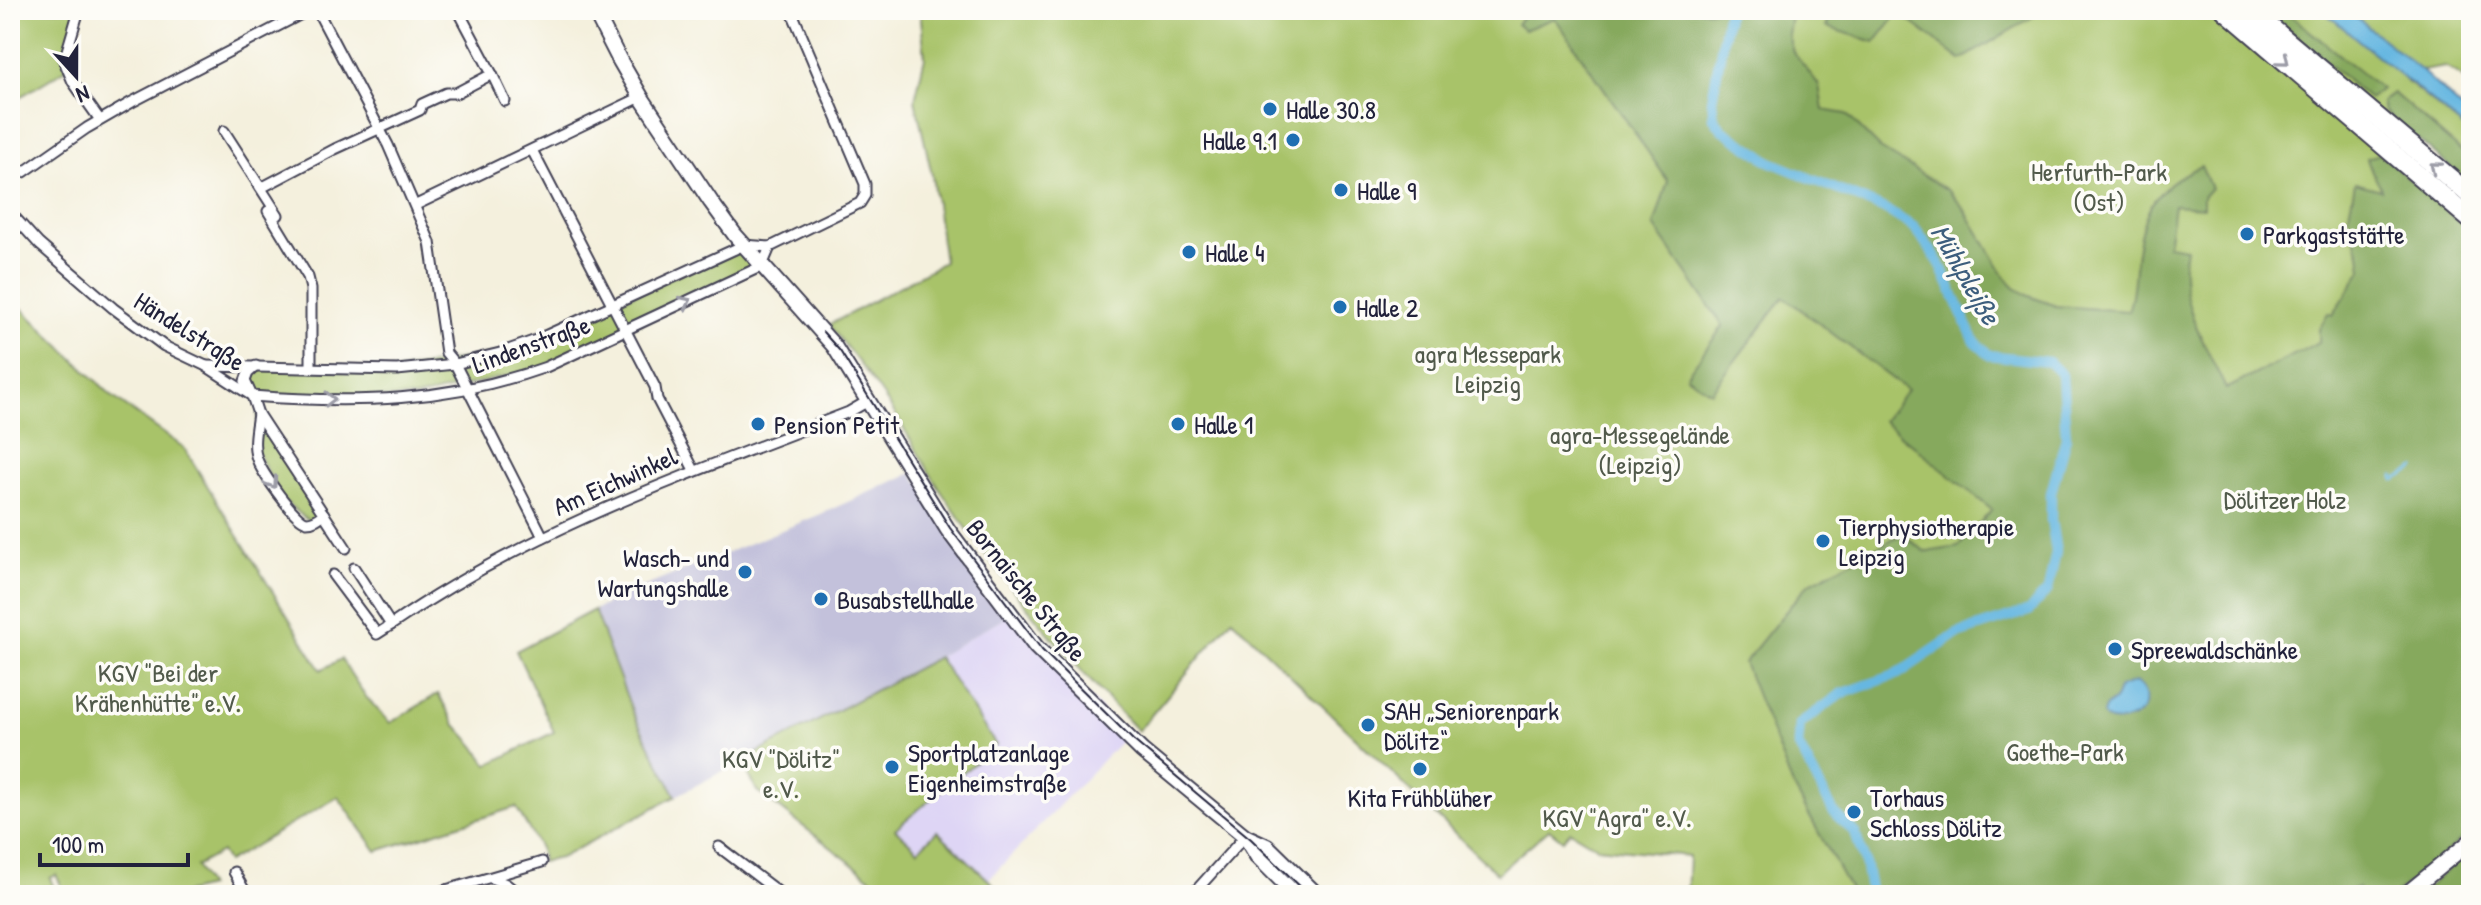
<svg xmlns="http://www.w3.org/2000/svg" width="2481" height="905" viewBox="0 0 2481 905" font-family="'Patrick Hand',sans-serif">
<style>
.built{fill:#ded5f5}
.industrial{fill:#c3c1db}
.green{fill:#a8c369;stroke:#657252;stroke-width:2}
.forest{fill:#86a95d;stroke:#54664c;stroke-width:2}
.water{fill:#66b7e1;stroke:#446c8e;stroke-width:2}
.lines{fill:none;stroke-linecap:round;stroke-linejoin:round}
.stream{stroke:#66b7e1;stroke-width:3}
.canal{stroke:#66b7e1;stroke-width:10}
.street-casing{stroke:#424153;stroke-width:13}
.secondary-casing{stroke:#424153;stroke-width:18}
.highway-casing{stroke:#424153;stroke-width:22}
.street{stroke:#fff;stroke-width:9}
.secondary{stroke:#fff;stroke-width:14}
.highway{stroke:#fff;stroke-width:18}
.tram{stroke:#22223b;stroke-width:2}
.oneway{stroke:#9c9ca7}
.poi-dot{fill:#1f6fb2;stroke:#fdfcf7;stroke-width:3}
.labels{text-anchor:middle;dominant-baseline:central;stroke-width:7;stroke-linejoin:round;paint-order:stroke}
.poi-label{font-size:26px;fill:#22223b;stroke:#fdfcf7;text-anchor:start}
.park-label{font-size:26px;fill:#515a4b;stroke:#fdfcf7}
.street-label{font-size:26px;fill:#22223b;stroke:#fdfcf7}
.water-label{font-size:28px;font-style:italic;fill:#3d5e7d;stroke:#fdfcf7}
</style>
<rect width="100%" height="100%" fill="#fdfcf7"/>
<filter id="ink" filterUnits="userSpaceOnUse"><feTurbulence type="fractalNoise" baseFrequency=".0125" numOctaves="2"/><feDisplacementMap in="SourceGraphic" scale="16" xChannelSelector="R" yChannelSelector="G"/><feConvolveMatrix kernelMatrix="1 2 1 2 8 2 1 2 1" color-interpolation-filters="sRGB"/></filter>
<filter id="wash" filterUnits="userSpaceOnUse"><feTurbulence type="fractalNoise" baseFrequency=".006" numOctaves="4" result="noise"/><feDisplacementMap in="SourceGraphic" scale="32" xChannelSelector="R" yChannelSelector="G"/><feGaussianBlur stdDeviation="1.8" result="paint"/><feColorMatrix in="noise" values="0 0 0 0 0 0 0 0 0 0 0 0 0 0 0 0 0 1.4 0 .05"/><feComposite in="paint" operator="in"/></filter>
<g filter="url(#wash)">
<rect width="100%" height="100%" fill="#f4f0dd"/>
<polygon class="built" points="1011,613 1126,736 988,880 937,832 918,850 895,828 996,746 938,657"/>
<polygon class="industrial" points="912,473 1011,613 938,657 676,796 633,713 594,610 636,590 821,514"/>
<g class="green">
<polygon points="10,10 79,10 66,69 10,103"/>
<path d="M920 10H2471V84L2446 67 2422 71 2407 82 2471 134V160L2393 93 2382 101 2384 111 2406 129 2384 157 2471 231V832L2394 895H2361L2358 888 2341 895H1687L1689 856 1597 847 1570 831 1563 840 1549 829 1497 874 1232 619 1138 731C1067 659 1002 581 945 497 924 466 908 433 888 403 870 376 849 350 829 325L944 262 932 175 915 99 925 57Z"/>
<polygon points="744,245 762,266 546,367 415,398 252,396 248,373 256,366 397,370 500,353"/>
<polygon points="10,297 113,397 184,448 321,670 341,659 366,697 390,723 438,694 455,724 475,746 488,765 554,732 516,651 594,610 633,713 676,796 560,858 542,862 540,848 516,807 377,851 338,797 227,862 221,852 196,866 208,887 176,895 66,895 56,875 50,878 57,895 10,895"/>
<polygon points="258,414 324,514 310,522 283,500 255,448"/>
<polygon points="938,657 996,745 895,829 918,850 937,831 997,888 992,895 893,895 757,791 742,761"/>
</g>
<g class="forest">
<path d="M1527 10H1792L1788 35 1793 52 1819 85 1823 110 1846 114 1882 150 1949 191 1963 207 2006 278 2017 289 2029 296 2056 306 2128 311C2133 297 2134 283 2135 268 2140 217 2150 187 2201 166L2211 188 2203 197V207L2174 205 2168 245 2186 248C2185 256 2183 265 2184 273 2184 313 2210 354 2226 389L2319 342V329L2328 313 2333 315 2362 270 2360 253 2348 219 2355 183 2381 190C2378 177 2369 171 2367 158L2379 154 2383 157 2471 231V832L2394 895H2361L2358 888 2341 895H1853L1793 786 1744 663 1808 584 1902 534 1926 552 1958 547 1992 510 1883 421 1907 390 1784 297 1711 392 1686 376 1723 326 1654 226 1668 181 1555 18 1524 30 1517 24Z"/>
<polygon points="1834,10 2044,10 1961,60 1906,18 1897,14 1875,42 1826,27"/>
<polygon points="2265,10 2284,10 2381,89 2369,99"/>
<polygon points="2393,93 2471,160 2471,185 2384,111 2382,101"/>
<polygon points="2471,851 2471,895 2416,895 2423,890"/>
</g>
<g class="water">
<polygon points="2322,10 2347,10 2422,71 2471,117 2471,134"/>
<path d="M2135 682C2146 688 2148 700 2143 710 2133 721 2119 725 2105 719L2103 714 2106 706C2115 702 2117 697 2119 688Z"/>
</g>
<g class="lines">
<polyline class="stream" points="2394,476 2395,480 2416,468"/>
<polyline class="canal" points="1728,10 1712,100 1714,118 1722,129 1771,162 1884,209 1914,227 1939,262 1974,340 1989,355 2049,362 2062,375 2066,437 2051,493 2051,520 2056,552 2048,590 2029,611 1957,634 1898,674 1841,694 1800,724 1798,745 1834,813 1855,833 1865,862 1871,895"/>
</g>
</g>
<g filter="url(#ink)">
<g class="lines">
<defs>
<g id="street">
<polyline points="79,10 64,61 73,82 100,120"/>
<polyline points="317,10 388,145 430,242 446,353 455,364 543,537"/>
<polyline points="492,74 505,101"/>
<polyline points="224,131 278,215"/>
<polyline points="532,150 655,387 657,399 694,470"/>
<polyline points="24,172 87,128 132,102 309,10"/>
<polyline points="261,188 335,149 420,110 422,104 446,93 456,93 492,74 458,10"/>
<polyline points="416,205 641,97"/>
<polyline points="268,211 308,277 311,289 311,368"/>
<polyline points="10,212 39,244 113,308 164,346 206,366 252,396 258,414 346,548"/>
<polyline points="206,366 397,370 455,364 500,353 536,340 744,245 770,247 860,203 865,195 865,184 791,10"/>
<path d="M256 366 248 373 245 381 252 396C355 404 448 402 546 367L745 274 762 266 770 247"/>
<path d="M258 414C256 428 252 445 257 459 261 471 295 521 307 522 314 522 319 518 324 514"/>
<path d="M354 568 391 625C531 528 692 473 849 412L868 401"/>
<polyline points="333,575 377,634 391,625"/>
<polyline points="719,847 782,895"/>
<polyline points="234,872 247,895"/>
<polyline points="491,878 506,884 520,895"/>
<path d="M427 895C466 885 504 873 542 862"/>
<polyline points="1192,895 1245,836"/>
</g>
<g id="secondary">
<polyline points="594,10 619,59 641,97 711,202 735,235 834,346 948,530 1036,647 1142,751 1245,836 1267,846 1317,895"/>
<polyline points="1245,836 1257,856 1296,895"/>
<polyline points="2405,895 2471,841"/>
</g>
<g id="highway">
<polyline points="2225,10 2471,220"/>
<polyline points="2250,10 2471,196"/>
</g>
</defs>
<use href="#street" class="street-casing"/>
<use href="#secondary" class="secondary-casing"/>
<use href="#highway" class="highway-casing"/>
<use href="#street" class="street"/>
<use href="#secondary" class="secondary"/>
<use href="#highway" class="highway"/>
<polyline class="tram" points="823,332 840,351 950,528 1042,650 1133,740 1251,839 1309,895"/>
</g>
<defs><path id="oneway-chevron" d="M-2-3.5L2.5 0L-2 3.5" fill="none" stroke-width="1.6" stroke-linecap="round" stroke-linejoin="round" transform="scale(2)"/></defs>
<g class="oneway">
<use href="#oneway-chevron" transform="translate(2284 60) rotate(40)"/>
<use href="#oneway-chevron" transform="translate(2435 167) rotate(-141)"/>
<use href="#oneway-chevron" transform="translate(686 302) rotate(-25)"/>
<use href="#oneway-chevron" transform="translate(330 399)"/>
<use href="#oneway-chevron" transform="translate(272 483) rotate(57)"/>
</g>
</g>
<g class="poi-dot">
<circle cx="1270" cy="109" r="8"/>
<circle cx="1293" cy="140" r="8"/>
<circle cx="1341" cy="190" r="8"/>
<circle cx="2247" cy="234" r="8"/>
<circle cx="1189" cy="252" r="8"/>
<circle cx="1340" cy="307" r="8"/>
<circle cx="758" cy="424" r="8"/>
<circle cx="1178" cy="424" r="8"/>
<circle cx="1823" cy="541" r="8"/>
<circle cx="745" cy="572" r="8"/>
<circle cx="821" cy="599" r="8"/>
<circle cx="2115" cy="649" r="8"/>
<circle cx="1368" cy="725" r="8"/>
<circle cx="892" cy="767" r="8"/>
<circle cx="1420" cy="769" r="8"/>
<circle cx="1854" cy="812" r="8"/>
</g>
<g class="labels">
<g class="poi-label">
<text x="1286" y="109">Halle 30.8</text>
<text x="1277" y="140" text-anchor="end">Halle 9.1</text>
<text x="1357" y="190">Halle 9</text>
<text x="2263" y="234">Parkgaststätte</text>
<text x="1205" y="252">Halle 4</text>
<text x="1356" y="307">Halle 2</text>
<text x="774" y="424">Pension Petit</text>
<text x="1194" y="424">Halle 1</text>
<text x="1839" y="526">Tierphysiotherapie<tspan x="1839" dy="30">Leipzig</tspan></text>
<text x="729" y="557" text-anchor="end">Wasch- und<tspan x="729" dy="30">Wartungshalle</tspan></text>
<text x="837" y="599">Busabstellhalle</text>
<text x="2131" y="649">Spreewaldschänke</text>
<text x="1384" y="710">SAH „Seniorenpark<tspan x="1384" dy="30">Dölitz“</tspan></text>
<text x="908" y="752">Sportplatzanlage<tspan x="908" dy="30">Eigenheimstraße</tspan></text>
<text x="1420" y="797" text-anchor="middle">Kita Frühblüher</text>
<text x="1870" y="797">Torhaus<tspan x="1870" dy="30">Schloss Dölitz</tspan></text>
</g>
<g class="park-label">
<text x="2099" y="171">Herfurth-Park<tspan x="2099" dy="30">(Ost)</tspan></text>
<text x="1488" y="353">agra Messepark<tspan x="1488" dy="30">Leipzig</tspan></text>
<text x="1640" y="434">agra-Messegelände<tspan x="1640" dy="30">(Leipzig)</tspan></text>
<text x="2285" y="499">Dölitzer Holz</text>
<text x="158" y="672">KGV "Bei der<tspan x="158" dy="30">Krähenhütte" e.V.</tspan></text>
<text x="2065" y="751">Goethe-Park</text>
<text x="781" y="758">KGV "Dölitz"<tspan x="781" dy="30">e.V.</tspan></text>
<text x="1617" y="817">KGV "Agra" e.V.</text>
</g>
<g class="street-label">
<text transform="translate(190 331) rotate(32)">Händelstraße</text>
<text transform="translate(531 344) rotate(-20)">Lindenstraße</text>
<text transform="translate(615 481) rotate(-24)">Am Eichwinkel</text>
<text transform="translate(1027 590) rotate(51)">Bornaische Straße</text>
</g>
<g class="water-label">
<text transform="translate(1966 274) rotate(60)">Mühlpleiße</text>
</g>
</g>
<rect width="2481" height="905" fill="none" stroke="#fdfcf7" stroke-width="40"/>
<g transform="translate(76 76) rotate(159)" stroke="#fdfcf7" stroke-width="6" paint-order="stroke">
<path d="M0-6L14 30L0 20L-14 30Z" fill="#22223b"/>
<text y="-12" font-size="22" font-weight="bold" text-anchor="middle" fill="#22223b">N</text>
</g>
<path d="M40 853v12h148v-12" fill="none" stroke="#22223b" stroke-width="4"/>
<text x="52" y="853" font-size="24" fill="#22223b" stroke="#fdfcf7" stroke-width="6" paint-order="stroke">100 m</text>
</svg>
